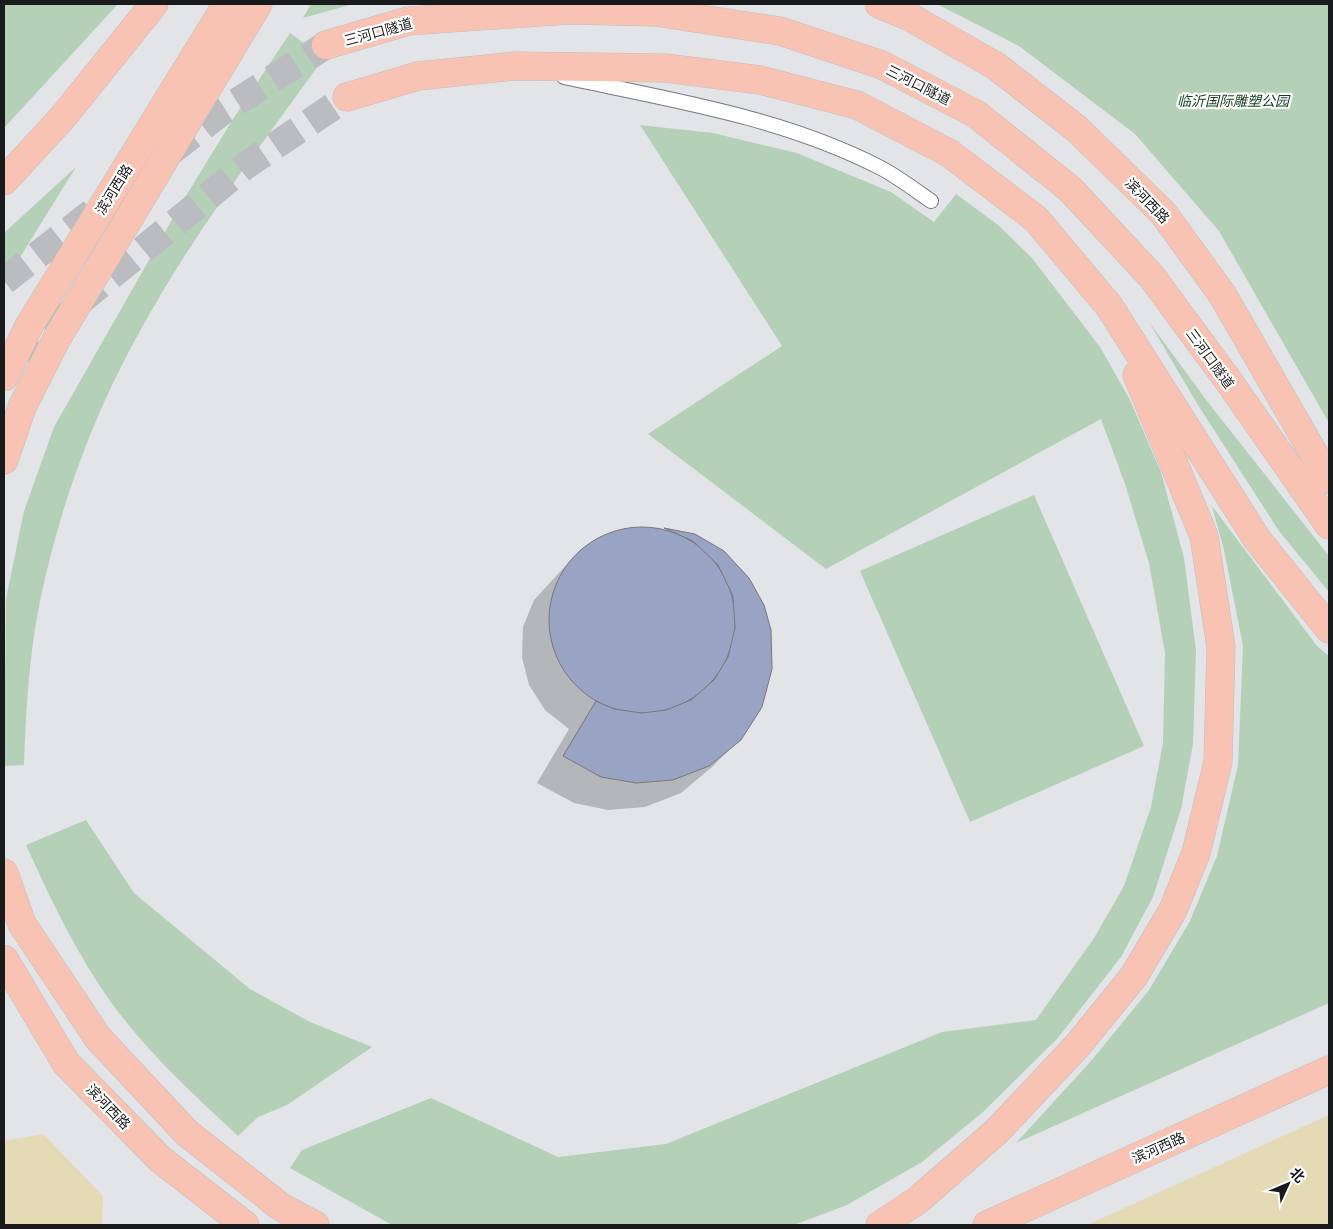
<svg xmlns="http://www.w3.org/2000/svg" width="1333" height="1229" viewBox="0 0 1333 1229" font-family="Georgia,'Noto Sans SC',serif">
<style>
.green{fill:#b4d1b7}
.sand{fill:#e4dab5}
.shadow{fill:#0003}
.building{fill:#99a3c3;stroke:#78797d}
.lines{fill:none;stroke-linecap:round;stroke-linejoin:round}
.primary-tunnel{stroke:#babcbf;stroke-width:28;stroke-dasharray:28 14;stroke-linecap:butt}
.service-casing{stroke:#76787c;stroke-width:16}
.primary-casing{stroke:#bfbfbf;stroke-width:29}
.service{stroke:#fff;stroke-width:14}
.primary{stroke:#f9c3b4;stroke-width:28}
.labels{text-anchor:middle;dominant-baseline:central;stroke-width:4.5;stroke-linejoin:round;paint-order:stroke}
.street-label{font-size:14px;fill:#191a1b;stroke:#fff}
.park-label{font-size:14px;font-style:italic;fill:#103e1b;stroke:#fff}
</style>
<rect width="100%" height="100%" fill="#e2e4e8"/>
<g class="green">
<polygon points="4,4 118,4 4,128"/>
<polygon points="311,4 353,4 303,18"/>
<polygon points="937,4 1329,4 1329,423 1219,231 1135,134 1019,46"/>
<path d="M290 33 324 58C252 157 176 257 121 367 84 440 57 520 40 601 29 655 26 710 24 765L4 766 6 599 24 511 54 427 178 209 233 119Z"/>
<polygon points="640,125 713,133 797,153 891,192 934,222 956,194 998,225 1032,258 1100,347 1130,400 1161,472 1184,558 1196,650 1193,744 1181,809 1153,897 1121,957 1057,1039 983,1112 922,1162 847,1205 794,1225 392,1225 290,1168 302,1150 431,1098 558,1157 666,1144 942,1032 1036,1020 1094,938 1124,886 1151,807 1163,743 1165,653 1149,563 1125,484 1101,419 826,569 648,434 782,346"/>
<polygon points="76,167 4,283 4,233"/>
<polygon points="1149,322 1207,401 1329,556 1329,592 1279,531 1198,405"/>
<polygon points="1034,495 1144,746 970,822 860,571"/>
<polygon points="1212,506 1317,646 1329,656 1329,1003 1016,1143 1091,1061 1149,990 1190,921 1217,856 1238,765 1243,646 1224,550"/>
<path d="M86 820 134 893 250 989 310 1022 372 1047 287 1105 258 1117 238 1136C194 1095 149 1054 113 1005 77 955 51 900 26 845Z"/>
</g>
<g class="sand">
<polygon points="1329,1115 1329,1225 1087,1225"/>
<polygon points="43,1134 103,1196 102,1225 4,1225 4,1141"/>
</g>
<polygon class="shadow" points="635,527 694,535 748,579 740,739 712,767 681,793 645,807 608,810 574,803 537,783 569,729 545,710 529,685 522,657 523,627 534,600 581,549 606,534"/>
<g class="building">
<circle cx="642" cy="620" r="93"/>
<polygon points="664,528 695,534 724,551 749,578 764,605 771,630 772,669 762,707 741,740 709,766 673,780 636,783 601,777 563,756 596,701 614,709 642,713 666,710 691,700 714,680 728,657 735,628 733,596 718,565 693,541"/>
</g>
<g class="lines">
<g class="primary-tunnel">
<polyline points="4,281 224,110 326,45"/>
<polyline points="13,356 245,166 347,97"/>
</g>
<defs>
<path id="service" d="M564 77C671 100 782 117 881 168 898 177 915 190 931 201"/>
<g id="primary">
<polyline points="879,4 908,16 996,66 1077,129 1163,213 1222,294 1329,480"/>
<polyline points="326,45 408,21 569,10 655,12 780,31 882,65 976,114 1070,189 1152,277 1230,383 1329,525"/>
<polyline points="347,97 418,76 515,66 666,68 760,80 857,105 949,153 1036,219 1109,306 1257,539 1329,629"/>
<polyline points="4,181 63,117 154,4"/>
<polyline points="4,377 29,326 227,4"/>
<polyline points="4,460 22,407 57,338 258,4"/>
<polyline points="4,873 22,924 98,1038 187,1133 281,1207 315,1225"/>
<polyline points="4,959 66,1063 160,1159 245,1225"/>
<polyline points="880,1225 918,1200 997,1131 1077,1046 1134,976 1173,910 1196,853 1218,762 1221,647 1204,536 1137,375"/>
<polyline points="987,1225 1329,1070"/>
</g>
</defs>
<use href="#service" class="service-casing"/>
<use href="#primary" class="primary-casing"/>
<use href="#service" class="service"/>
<use href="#primary" class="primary"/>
</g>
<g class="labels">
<g class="street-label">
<text transform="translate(378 31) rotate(-15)">三河口隧道</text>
<text transform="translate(919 84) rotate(27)">三河口隧道</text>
<text transform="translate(113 189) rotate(-58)">滨河西路</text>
<text transform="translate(1148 200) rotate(46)">滨河西路</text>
<text transform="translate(1211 358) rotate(54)">三河口隧道</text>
<text transform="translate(109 1106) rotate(46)">滨河西路</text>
<text transform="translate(1158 1147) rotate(-24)">滨河西路</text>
</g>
<g class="park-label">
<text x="1233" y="100">临沂国际雕塑公园</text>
</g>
</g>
<rect width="1333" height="1229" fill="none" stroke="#191a1b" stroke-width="10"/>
<g transform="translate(1288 1184) rotate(46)" stroke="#ffffff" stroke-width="4" paint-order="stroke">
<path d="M0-4L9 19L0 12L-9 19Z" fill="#191a1b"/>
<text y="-8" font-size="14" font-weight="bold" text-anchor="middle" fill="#191a1b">北</text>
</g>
</svg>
